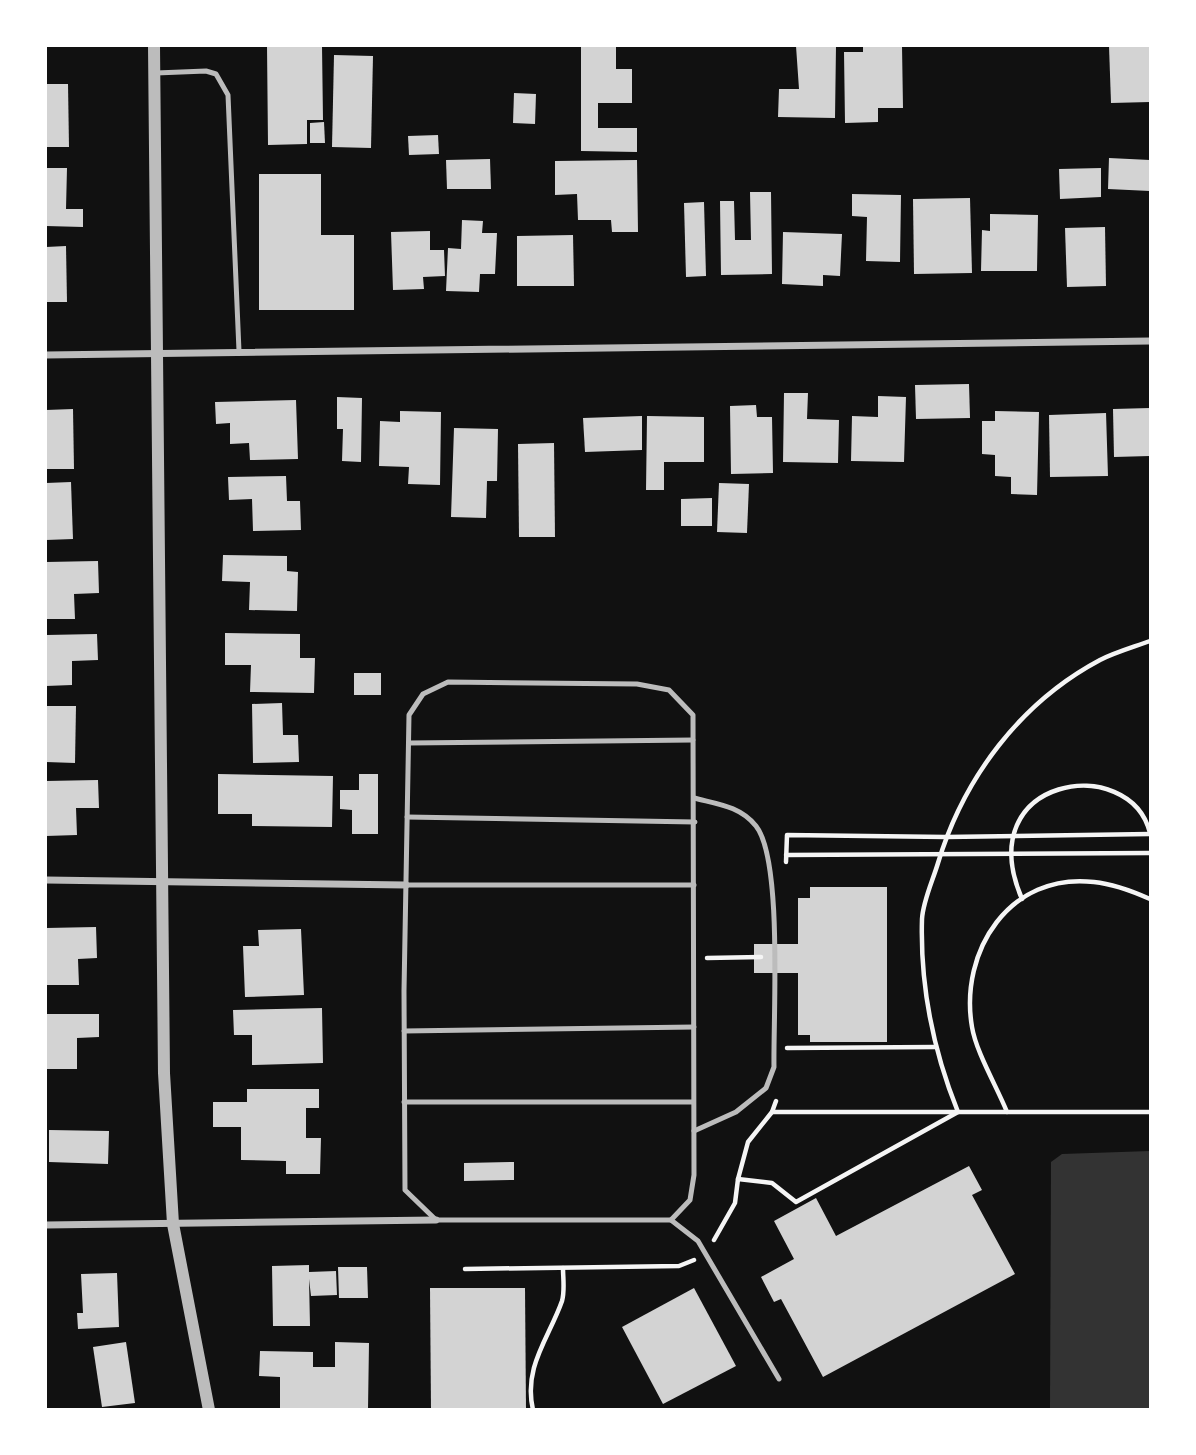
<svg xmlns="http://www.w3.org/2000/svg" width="1196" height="1455" viewBox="0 0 1196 1455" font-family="Inter,sans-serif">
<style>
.water{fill:#333}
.building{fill:#d3d3d3}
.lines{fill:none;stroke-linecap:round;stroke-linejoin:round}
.path{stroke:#f5f5f5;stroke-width:4.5}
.service{stroke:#bcbcbc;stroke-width:5}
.minor{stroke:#bcbcbc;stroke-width:7}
.tertiary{stroke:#bcbcbc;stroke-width:12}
</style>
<rect width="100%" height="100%" fill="#111"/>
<polygon class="water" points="1150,1151 1150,1409 1050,1409 1051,1162 1062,1154"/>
<g class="building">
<polygon points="267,46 322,46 323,120 307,120 307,144 268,145"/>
<polygon points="581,46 616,46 616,69 632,69 632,103 598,103 598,128 637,128 637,152 581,151"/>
<polygon points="796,46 836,46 835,118 778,117 779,89 799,89"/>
<polygon points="863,46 902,46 903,108 878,108 878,122 845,123 844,52 863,52"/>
<polygon points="1109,46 1150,46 1150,102 1111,103"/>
<polygon points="334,55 373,56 371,148 332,147"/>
<polygon points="46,84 68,84 69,147 46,147"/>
<polygon points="514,93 536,94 535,124 513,123"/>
<polygon points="324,122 325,143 310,143 310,123"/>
<polygon points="438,135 439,154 409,155 408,136"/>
<polygon points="1109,158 1150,160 1150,191 1108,189"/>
<polygon points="490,159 491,189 447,189 446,160"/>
<polygon points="637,160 638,232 612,232 611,220 578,220 577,194 555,195 555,161"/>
<polygon points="46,168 67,168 66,209 83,209 83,227 46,226"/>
<polygon points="1101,168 1101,197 1060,199 1059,169"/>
<polygon points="259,174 321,174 321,235 354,235 354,310 259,310"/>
<polygon points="750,192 771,192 772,274 721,275 720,201 734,201 735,240 751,240"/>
<polygon points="852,194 901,195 900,262 866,261 867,217 852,216"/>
<polygon points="970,198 972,273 914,274 913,199"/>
<polygon points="704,202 706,276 686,277 684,203"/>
<polygon points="990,214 1038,215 1037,271 981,271 982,230 990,231"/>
<polygon points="462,220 483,221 482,233 497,233 495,274 480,274 479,292 446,291 448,248 461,249"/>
<polygon points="1105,227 1106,286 1067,287 1065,228"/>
<polygon points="430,231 430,250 444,250 445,276 423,277 424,289 393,290 391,232"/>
<polygon points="783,232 842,234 840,276 823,275 823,286 782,284"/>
<polygon points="573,235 574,286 517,286 517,236"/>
<polygon points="66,246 67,302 46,302 46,247"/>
<polygon points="969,384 970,418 916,419 915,385"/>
<polygon points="784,393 808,393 807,419 839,420 838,463 783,462"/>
<polygon points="878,396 906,397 904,462 851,461 852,416 878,417"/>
<polygon points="337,397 362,398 361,462 342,461 343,429 337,429"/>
<polygon points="296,400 298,459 250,460 249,443 230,444 230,423 216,424 215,402"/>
<polygon points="756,405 757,417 772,417 773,473 731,474 730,406"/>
<polygon points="1150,408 1150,456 1114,457 1113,409"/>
<polygon points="73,409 74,469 46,469 46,410"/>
<polygon points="400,411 441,412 440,485 408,484 409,467 379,466 380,421 400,422"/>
<polygon points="995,411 1039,412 1037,495 1011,494 1011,477 995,476 995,455 982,454 982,421 995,421"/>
<polygon points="1106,413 1108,476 1050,477 1049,415"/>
<polygon points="642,416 642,450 585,452 583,418"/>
<polygon points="647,416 704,417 704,462 664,462 664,490 646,490"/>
<polygon points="454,428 498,429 497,481 487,481 486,518 451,517"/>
<polygon points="554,443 555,537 519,537 518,444"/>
<polygon points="286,476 287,501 300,501 301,530 253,531 252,499 229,500 228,477"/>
<polygon points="71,482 73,539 46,540 46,483"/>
<polygon points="719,483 749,484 747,533 717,532"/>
<polygon points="712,498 712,526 681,526 681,499"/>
<polygon points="223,555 287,556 287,571 298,572 297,611 249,610 250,582 222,581"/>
<polygon points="98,561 99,593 74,594 75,619 46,619 46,562"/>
<polygon points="225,633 300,634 300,658 315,658 314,693 250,692 251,665 225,665"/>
<polygon points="97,634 98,660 72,661 72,685 46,686 46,635"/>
<rect x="354" y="673" width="27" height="22"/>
<polygon points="282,703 283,735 298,735 299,762 253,763 252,704"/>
<polygon points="46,706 76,706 75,763 46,762"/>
<polygon points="218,774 333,776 332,827 252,826 252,814 218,814"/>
<polygon points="359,774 378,774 378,834 352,834 352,810 340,809 340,790 359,790"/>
<polygon points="98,780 99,808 76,808 77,835 46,836 46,781"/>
<polygon points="810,887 887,887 887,1042 810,1042 810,1035 798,1035 798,973 754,973 754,944 798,944 798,898 810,898"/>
<polygon points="96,927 97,958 78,959 79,985 46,985 46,928"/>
<polygon points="301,929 304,995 245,997 243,946 259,946 258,930"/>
<polygon points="322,1008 323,1063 252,1065 252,1035 234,1035 233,1010"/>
<polygon points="46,1014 99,1014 99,1037 77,1038 77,1069 46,1069"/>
<polygon points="247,1089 319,1089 319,1108 306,1108 306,1138 321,1138 320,1174 286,1174 286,1161 241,1160 241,1127 213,1127 213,1102 247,1102"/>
<polygon points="49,1130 109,1131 108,1164 49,1162"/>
<polygon points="514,1162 514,1180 464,1181 464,1163"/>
<polygon points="969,1166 982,1190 972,1195 1015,1274 823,1377 781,1299 774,1302 761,1277 794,1259 774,1221 816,1198 836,1236"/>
<polygon points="309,1265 309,1272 336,1271 337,1295 311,1296 309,1279 310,1326 273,1326 272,1266"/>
<polygon points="338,1267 367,1267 368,1298 339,1298"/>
<polygon points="117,1273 119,1327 78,1329 77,1313 83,1313 81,1274"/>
<polygon points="430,1288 525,1288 526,1410 431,1410"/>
<polygon points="694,1288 736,1366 663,1404 622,1327"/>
<polygon points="126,1342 135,1403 102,1407 93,1347"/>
<polygon points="335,1342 369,1343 368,1409 280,1408 280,1377 259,1376 260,1351 313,1352 313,1367 335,1367"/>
</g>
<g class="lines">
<g class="path">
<path d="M1150 641C1134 647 1116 652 1100 660 1021 702 964 777 938 863 933 880 923 901 922 919 920 986 933 1050 958 1112H1150"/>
<polyline points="786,855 1150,853"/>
<polyline points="786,862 787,835 946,837 1150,834"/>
<path d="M1022 899C969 776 1130 752 1150 833"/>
<polyline points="707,958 761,957"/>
<polyline points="787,1048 935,1047"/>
<polyline points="772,1112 957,1112"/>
<path d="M1007 1112C997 1087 976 1052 972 1027 959 951 1010 872 1094 882 1114 884 1132 891 1150 899"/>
<polyline points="738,1179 772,1183 796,1202 958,1112"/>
<polyline points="714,1240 735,1203 738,1179 748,1142 772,1112 776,1101"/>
<polyline points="465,1269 679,1266 694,1260"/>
<path d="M533 1410C523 1367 549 1338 562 1301 565 1291 563 1278 563 1268"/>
</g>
<g class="service">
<polyline points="156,73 206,71 216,74 228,95 239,351"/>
<polygon points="448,682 637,684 669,690 693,715 694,1175 690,1200 671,1220 436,1220 405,1190 404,991 409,715 423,694"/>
<polyline points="409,743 693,740"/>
<polyline points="407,817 695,822"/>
<polyline points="406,885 694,885"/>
<polyline points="404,1031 694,1027"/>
<polyline points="404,1102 693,1102"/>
<path d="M694 1131 736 1112 766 1088 774 1067C773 1018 783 860 756 826 740 806 717 804 694 798"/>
<polyline points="671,1220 698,1241 779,1379"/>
</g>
<g class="minor">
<polyline points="46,355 1150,341"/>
<polyline points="46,880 406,885"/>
<polyline points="46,1225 436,1220"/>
</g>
<polyline class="tertiary" points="154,46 164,1073 173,1224 209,1410"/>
</g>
<rect width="1196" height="1455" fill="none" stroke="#ffffff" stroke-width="94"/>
</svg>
